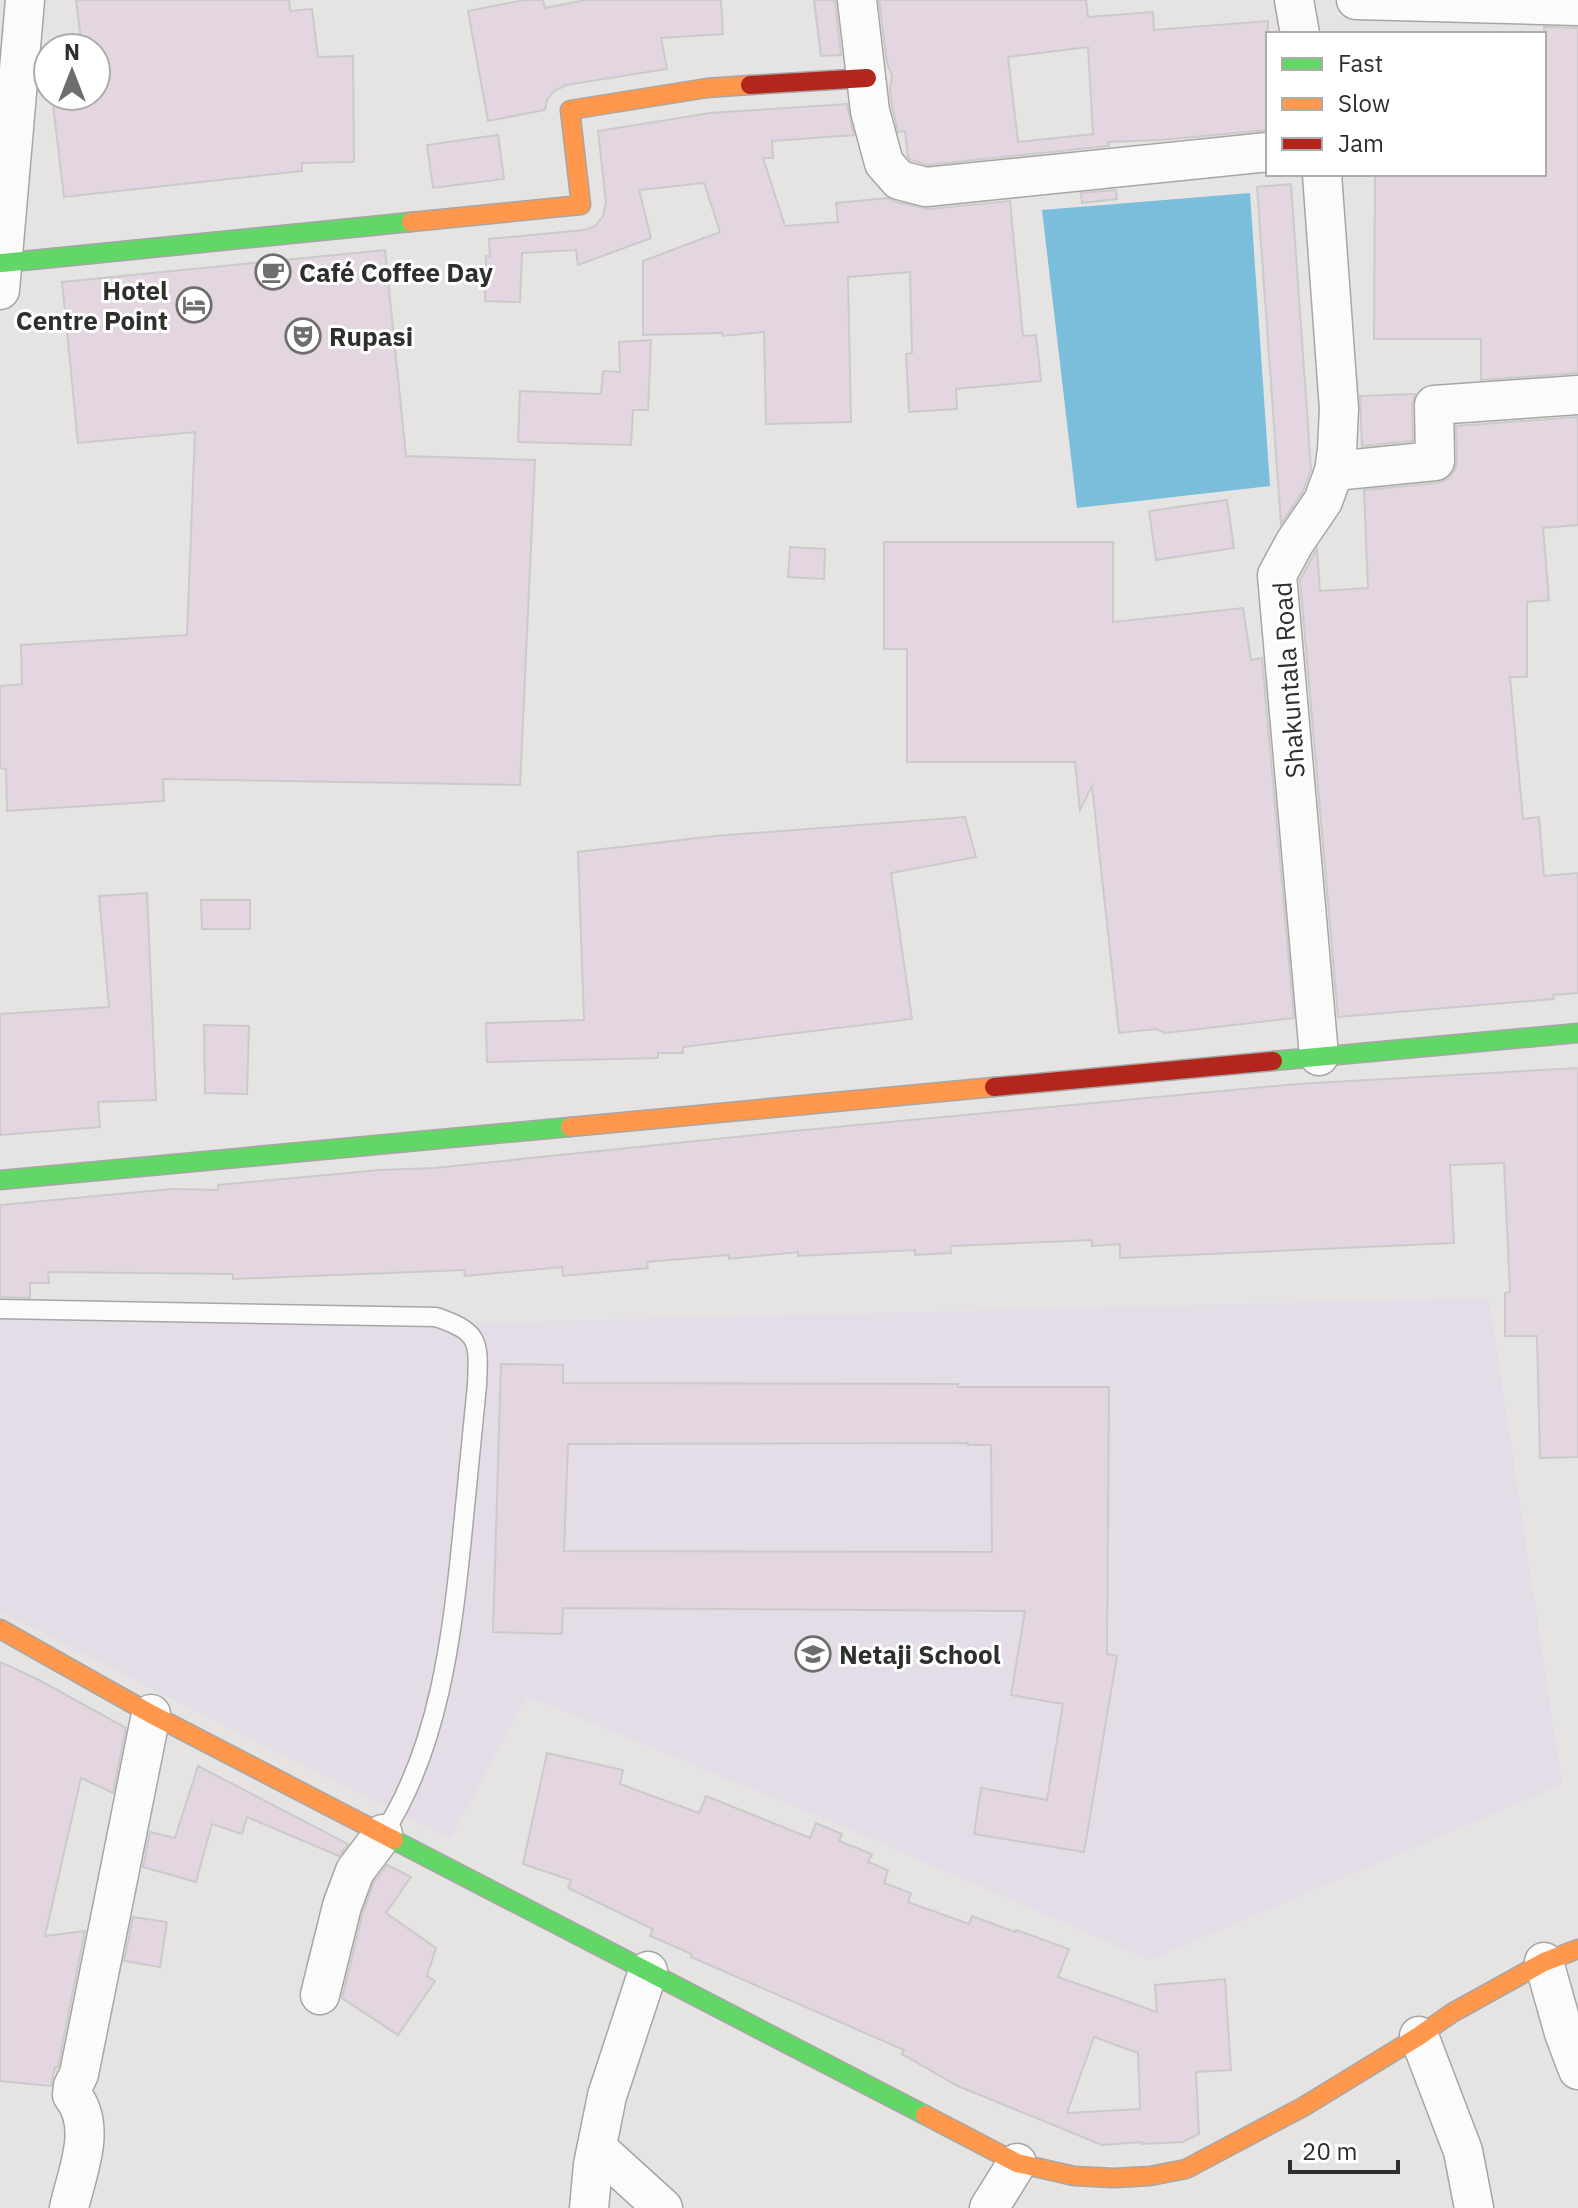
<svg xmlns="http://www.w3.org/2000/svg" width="1578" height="2208" viewBox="0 0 1578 2208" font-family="'IBM Plex Sans',sans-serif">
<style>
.education{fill:#e4dce7}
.water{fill:#7bbedb}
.building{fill:#e3d6e1;stroke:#cbcaca;stroke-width:2;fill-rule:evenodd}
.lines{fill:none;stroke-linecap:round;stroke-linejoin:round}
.lane-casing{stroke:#a6a6a5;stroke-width:21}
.street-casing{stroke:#a6a6a5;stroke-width:41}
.fast-casing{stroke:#a6a6a5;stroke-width:21}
.slow-casing{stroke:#a6a6a5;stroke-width:21}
.jam-casing{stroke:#a6a6a5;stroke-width:21}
.lane{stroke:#fbfbfb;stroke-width:18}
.street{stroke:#fbfbfb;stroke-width:38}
.fast{stroke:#63d668;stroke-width:18}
.slow{stroke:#ff974d;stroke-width:18}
.jam{stroke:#b3261e;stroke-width:18}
.labels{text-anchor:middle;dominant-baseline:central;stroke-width:6;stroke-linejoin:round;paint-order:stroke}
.poi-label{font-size:26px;font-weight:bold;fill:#2f2f2e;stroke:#fff;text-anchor:start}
.street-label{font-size:26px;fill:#2f2f2e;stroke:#fff}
</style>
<rect width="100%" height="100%" fill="#e5e4e3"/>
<polygon class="education" points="1489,1298 1562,1784 1150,1960 846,1828 527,1696 450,1839 0,1612 0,1316 517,1322"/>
<polygon class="water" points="1250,193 1270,486 1077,508 1042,210"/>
<g class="building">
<polygon points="76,0 289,0 290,11 312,9 318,57 353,56 354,162 302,163 302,171 64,197 52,96 96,96 96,48 82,48"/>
<polygon points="524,0 543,0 545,8 585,0 721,0 723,34 661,38 667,69 566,85 554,91 547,100 545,110 488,121 468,11"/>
<polygon points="814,0 835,0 841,55 821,56"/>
<path d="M879 0H1086L1088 17 1153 12 1154 30 1268 21V130L1160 140 1108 142 1109 146 928 165 911 160 908 157 905 131 898 132 892 107 890 89 892 76 887 63ZM1088 47 1093 134 1018 142 1008 57Z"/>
<polygon points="1544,27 1578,28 1578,373 1481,380 1481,339 1374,339 1375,174 1544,174"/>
<polygon points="847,104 854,135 772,141 773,158 763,158 785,226 838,222 836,203 888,198 893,201 928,209 1010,201 1023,336 1036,335 1041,381 956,389 957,409 909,412 906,354 912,353 910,272 848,277 851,422 766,424 764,332 723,336 722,333 643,335 643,261 720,232 704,183 639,190 651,238 578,265 576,250 522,253 520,302 485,301 486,256 490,256 489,239 584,230 595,226 603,216 606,202 598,131 710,113"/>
<polygon points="498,135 504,179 433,188 427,145"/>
<polygon points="1291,184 1311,469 1303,491 1281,524 1257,187"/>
<polygon points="1116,190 1117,199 1082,203 1081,193"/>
<polygon points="385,250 406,456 535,460 520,785 163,779 164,801 7,811 6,769 0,768 0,686 22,684 21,645 187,635 195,432 78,443 62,282"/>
<polygon points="651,340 648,410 633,410 631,445 518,442 520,391 601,394 603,371 620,372 619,342"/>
<polygon points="1415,394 1412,405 1413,441 1362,446 1360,396"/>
<polygon points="1578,417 1578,525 1543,528 1549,600 1527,602 1527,677 1510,677 1523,819 1539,817 1544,876 1578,873 1578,993 1553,995 1554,999 1338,1017 1300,580 1317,549 1320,591 1368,588 1364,490 1437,483 1448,479 1455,470 1457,461 1456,426"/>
<polygon points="1227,500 1234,548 1156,560 1149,511"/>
<polygon points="884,542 1113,542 1113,622 1243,608 1251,660 1262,658 1294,1018 1165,1033 1156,1029 1119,1033 1092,786 1080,810 1075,762 907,762 907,649 884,649"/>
<polygon points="790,547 825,549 824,579 788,577"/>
<polygon points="965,817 976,857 891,873 912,1019 683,1047 683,1053 658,1053 658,1058 487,1062 486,1023 584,1020 578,852 715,836"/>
<polygon points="147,893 156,1100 98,1102 100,1127 0,1135 0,1014 109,1007 99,896"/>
<polygon points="201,900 250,900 250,929 202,929"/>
<polygon points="204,1025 249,1026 247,1094 205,1093"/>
<polygon points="1578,1068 1578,1457 1540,1458 1537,1336 1505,1336 1505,1293 1510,1292 1504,1163 1450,1165 1454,1243 1120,1258 1120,1244 1092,1246 1092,1240 950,1246 951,1253 915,1255 915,1250 798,1256 798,1252 729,1259 729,1255 647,1262 648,1268 563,1276 562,1267 465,1276 464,1270 233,1279 233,1274 48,1272 49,1283 30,1283 30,1298 0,1297 0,1205 172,1189 218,1190 218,1185 380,1170 434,1168 793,1131 1297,1084"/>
<path d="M501 1364 563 1365V1383L958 1384V1387H1109L1107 1654 1117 1656 1084 1852 974 1834 981 1788 1047 1800 1063 1704 1011 1695 1025 1611 563 1608 562 1634 493 1632ZM968 1443V1445H991L992 1552 564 1551 568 1444Z"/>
<polygon points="0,1662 39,1680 126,1728 113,1793 81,1778 45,1936 85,1931 58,2067 55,2067 51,2086 0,2081"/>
<path d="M547 1753 623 1770 620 1784 699 1813 706 1796 810 1838 816 1823 842 1834 839 1841 872 1854 868 1862 888 1870 884 1883 911 1893 908 1902 969 1924 972 1916 1015 1932 1016 1930 1069 1949 1058 1977 1157 2012 1155 1985 1225 1979 1231 2070 1196 2072 1199 2134 1183 2142 1142 2144V2142L1102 2145 958 2086 902 2054 904 2050 691 1957 692 1954 650 1936 653 1929 568 1888 571 1880 523 1864ZM1094 2037 1138 2053 1140 2109 1067 2113Z"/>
<polygon points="198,1766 348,1844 339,1856 247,1817 242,1834 212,1824 196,1882 143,1867 150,1832 175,1838"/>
<polygon points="387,1865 411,1877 386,1913 436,1948 427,1976 435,1981 398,2035 342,1998 363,1912 374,1882"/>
<polygon points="133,1917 167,1922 160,1967 124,1961"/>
</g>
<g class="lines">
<defs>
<path id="lane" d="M0 1309 436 1317C480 1332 479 1341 477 1385 472 1436 467 1486 462 1537 452 1636 439 1748 383 1834"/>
<g id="street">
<polyline points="857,0 870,111 884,163 899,180 926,187 1268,152"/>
<polyline points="1294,0 1300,34"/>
<polyline points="1356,0 1578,6"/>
<polyline points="0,290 25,0"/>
<polyline points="1334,471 1435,461 1434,405 1578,395"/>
<polyline points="1319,1056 1277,575 1295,542 1323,501 1334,471 1337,450 1339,409 1322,174"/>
<polyline points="1544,1962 1564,2033 1578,2070"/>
<polyline points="320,1995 342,1906 355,1871 383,1834"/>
<polyline points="1419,2036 1463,2151 1474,2208"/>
<polyline points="597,2148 663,2208"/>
<path d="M69 2208C77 2172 98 2127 72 2095L73 2086 79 2074 151 1714"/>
<polyline points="589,2208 593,2165 607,2096 648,1971"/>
<polyline points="989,2208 1017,2163"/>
</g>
<g id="fast">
<polyline points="2,263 411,222"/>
<polyline points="1273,1061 1578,1033"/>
<polyline points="0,1180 570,1127"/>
<polyline points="394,1840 925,2115"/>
</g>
<g id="slow">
<polyline points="411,222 581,205 570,110 707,88 750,85"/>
<polyline points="570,1127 994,1087"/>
<polyline points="0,1629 151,1714 394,1840"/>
<polyline points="925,2115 1017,2163 1074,2176 1114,2178 1150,2176 1186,2169 1303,2107 1419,2036 1452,2013 1544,1962 1578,1949"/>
</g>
<g id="jam">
<polyline points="750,85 867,78"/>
<polyline points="994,1087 1273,1061"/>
</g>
</defs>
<use href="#lane" class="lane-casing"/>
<use href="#street" class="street-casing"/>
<use href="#fast" class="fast-casing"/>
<use href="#slow" class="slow-casing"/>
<use href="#jam" class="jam-casing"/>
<use href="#lane" class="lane"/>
<use href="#street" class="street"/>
<use href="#fast" class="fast"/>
<use href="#slow" class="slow"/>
<use href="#jam" class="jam"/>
</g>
<defs>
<symbol id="cafe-ring" viewBox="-11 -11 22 22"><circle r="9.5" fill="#fff" stroke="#6f6e6d" stroke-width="1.5"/><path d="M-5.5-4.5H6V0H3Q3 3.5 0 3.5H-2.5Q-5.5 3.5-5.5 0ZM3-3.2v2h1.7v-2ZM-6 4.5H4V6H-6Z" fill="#6f6e6d"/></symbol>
<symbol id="hotel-ring" viewBox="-11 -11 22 22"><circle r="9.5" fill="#fff" stroke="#6f6e6d" stroke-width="1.5"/><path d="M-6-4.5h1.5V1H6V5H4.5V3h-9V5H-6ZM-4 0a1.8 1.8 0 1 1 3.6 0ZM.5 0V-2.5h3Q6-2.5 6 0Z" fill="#6f6e6d"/></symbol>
<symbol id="theatre-ring" viewBox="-11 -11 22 22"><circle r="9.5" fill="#fff" stroke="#6f6e6d" stroke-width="1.5"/><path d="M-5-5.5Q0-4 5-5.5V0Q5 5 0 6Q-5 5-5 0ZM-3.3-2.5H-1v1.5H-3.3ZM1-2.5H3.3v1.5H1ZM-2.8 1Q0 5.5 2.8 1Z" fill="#6f6e6d"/></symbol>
<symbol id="school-ring" viewBox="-11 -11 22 22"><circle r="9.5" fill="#fff" stroke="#6f6e6d" stroke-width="1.5"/><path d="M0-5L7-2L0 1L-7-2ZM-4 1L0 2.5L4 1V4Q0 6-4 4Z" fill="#6f6e6d"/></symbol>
</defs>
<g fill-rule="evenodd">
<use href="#cafe-ring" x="253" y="252" width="40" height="40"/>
<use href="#hotel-ring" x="174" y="285" width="40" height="40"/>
<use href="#theatre-ring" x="283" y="316" width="40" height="40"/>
<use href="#school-ring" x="793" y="1634" width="40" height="40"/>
</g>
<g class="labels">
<g class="poi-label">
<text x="299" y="272">Café Coffee Day</text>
<text x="168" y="290" text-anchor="end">Hotel<tspan x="168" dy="30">Centre Point</tspan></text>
<text x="329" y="336">Rupasi</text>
<text x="839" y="1654">Netaji School</text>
</g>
<g class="street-label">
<text transform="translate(1288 680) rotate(-94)">Shakuntala Road</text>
</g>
</g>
<rect x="1266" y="32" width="280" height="144" fill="#ffffff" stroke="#acacab" stroke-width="2"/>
<rect x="1282" y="58" width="40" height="12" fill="#63d668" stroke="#acacab" stroke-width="2"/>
<text x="1338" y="72" font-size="24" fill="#2f2f2e">Fast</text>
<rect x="1282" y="98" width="40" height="12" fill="#ff974d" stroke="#acacab" stroke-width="2"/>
<text x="1338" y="112" font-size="24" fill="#2f2f2e">Slow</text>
<rect x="1282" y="138" width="40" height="12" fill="#b3261e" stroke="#acacab" stroke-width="2"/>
<text x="1338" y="152" font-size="24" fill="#2f2f2e">Jam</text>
<g transform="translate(72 72)"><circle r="38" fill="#ffffff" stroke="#acacab" stroke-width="2"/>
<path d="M0-6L14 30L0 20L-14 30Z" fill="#6f6e6d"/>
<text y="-12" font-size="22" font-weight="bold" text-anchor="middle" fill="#2f2f2e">N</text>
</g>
<path d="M1290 2160v12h108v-12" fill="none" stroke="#2f2f2e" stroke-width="4"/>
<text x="1302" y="2160" font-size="24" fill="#2f2f2e" stroke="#ffffff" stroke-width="6" paint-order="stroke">20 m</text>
</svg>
